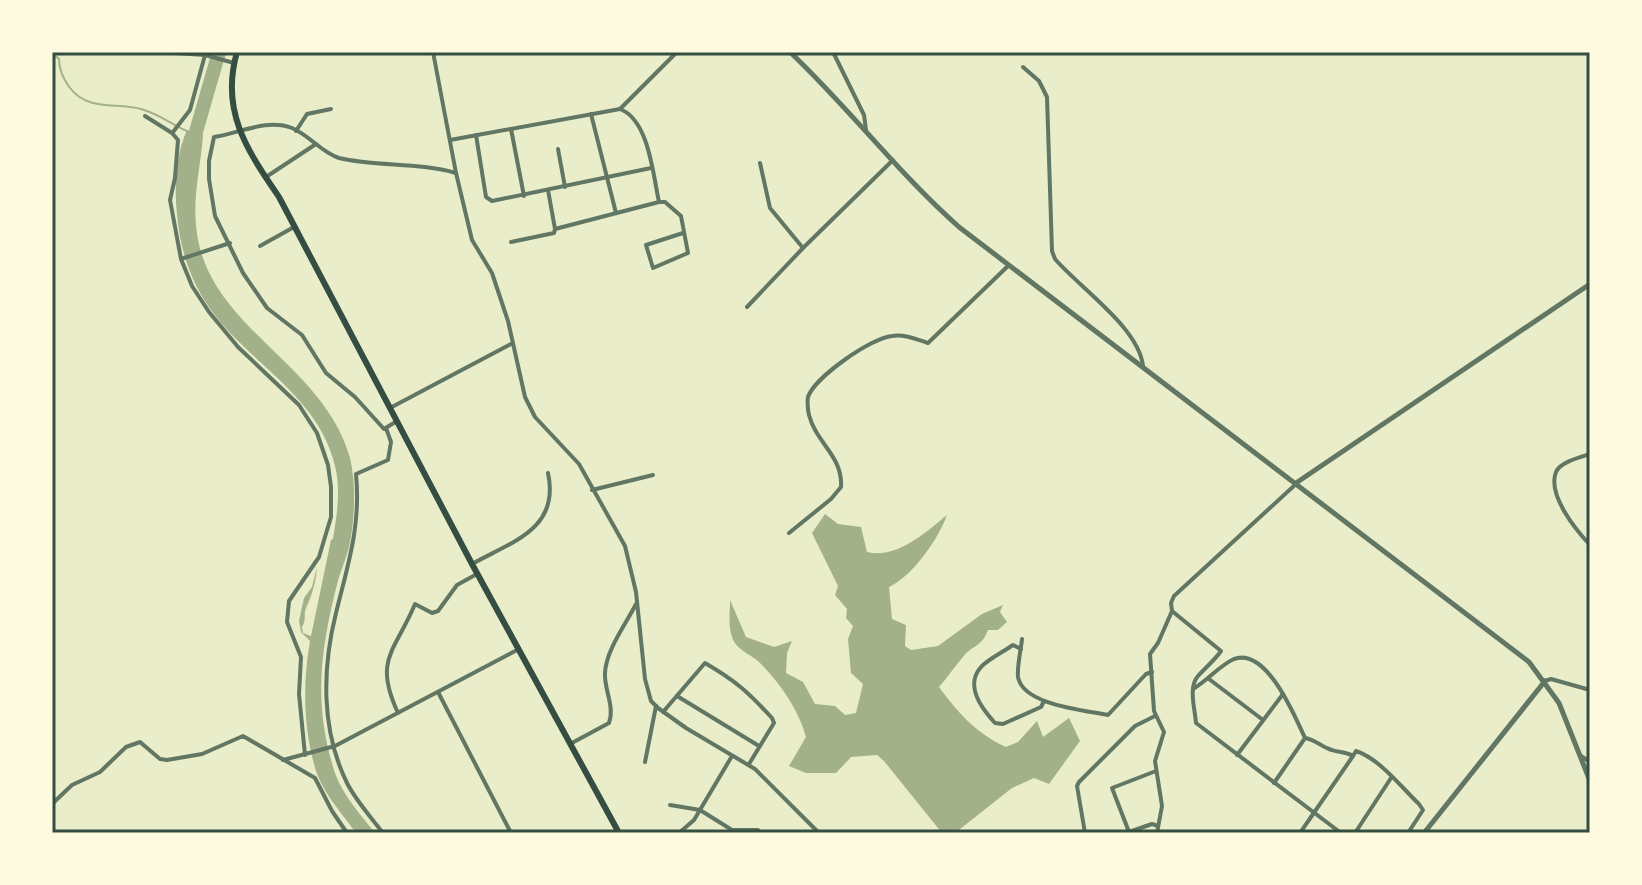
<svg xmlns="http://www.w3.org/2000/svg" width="1642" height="885" viewBox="0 0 1642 885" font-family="'Fira Sans',sans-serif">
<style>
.water{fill:#a3b18a}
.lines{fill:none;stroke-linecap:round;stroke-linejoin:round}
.stream{stroke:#a3b18a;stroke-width:2}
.river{stroke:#a3b18a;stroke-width:14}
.minor{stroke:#617663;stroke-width:4}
.tertiary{stroke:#617663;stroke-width:5}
.primary{stroke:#344e41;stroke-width:6}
.neatline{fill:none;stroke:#344e41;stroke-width:3}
</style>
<rect width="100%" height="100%" fill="#e9edc9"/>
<g class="water">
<path d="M187 130 203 135C201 165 193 195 196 225 204 327 323 361 350 458 356 483 355 516 350 542 348 554 343 565 339 577 321 645 312 703 335 773 342 794 361 815 375 833H356C341 812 320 790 314 764 303 724 303 681 310 641L301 632 299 621 304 598 312 587 317 567C316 582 312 595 306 608 303 617 307 618 302 627L303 633 311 636 331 540 333 539C337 514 341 491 335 466 318 395 251 365 211 310 190 281 180 249 177 214 174 187 176 154 187 130Z"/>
<path d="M825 514 838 524 861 527 867 552C897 559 925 533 947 515 939 538 912 577 889 587L892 619 906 625 905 646 911 650 938 646 982 614 1003 605 1000 612 1007 622 998 630H988C982 647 972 645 963 657 954 667 948 677 939 687 958 713 977 734 1006 747L1018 742 1037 721 1043 737 1069 718 1080 741 1049 784 1034 778 1012 788 955 833H942L884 761 877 755 851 757 836 773H806L789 766 806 737C799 710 779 682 760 663 751 654 736 650 732 637 728 626 730 612 730 600L746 637 774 647 792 641 787 653 786 673 803 682 815 704 835 706 845 715 856 713 863 684 851 673 848 639 853 626 846 618 847 609 835 595 838 586 812 533Z"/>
</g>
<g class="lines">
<path class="stream" d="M52 53 59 59C59 70 63 78 70 88 89 112 115 102 141 109 159 114 171 124 187 131"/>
<polyline class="river" points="191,149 219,52"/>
<g class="minor">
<polyline points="160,52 205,55 234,63"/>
<polyline points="433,52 456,173 472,240 492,273 508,321 525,397 535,417 579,464 625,546 636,592 645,679 651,701 658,708 686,728 755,769 819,833"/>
<polyline points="833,52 864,115 866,130"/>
<path d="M1023 67 1039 81 1047 97 1052 251 1055 259C1081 289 1139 328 1143 366"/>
<polyline points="591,114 616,213"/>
<polyline points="145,116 172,133 178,140 175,178 170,200 181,259 192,286 209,312 238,347 299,405 317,433 328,465 331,487 331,517 319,557 289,601 287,622 301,657 299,694 305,755"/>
<polyline points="511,129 524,196"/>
<polyline points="296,131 307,114 331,109"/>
<polyline points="173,132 190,110 205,55"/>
<polyline points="476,135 486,197 492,201 651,168"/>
<polyline points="450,140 620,109 677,52"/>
<polyline points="558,149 565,187"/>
<polyline points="760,163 770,208 803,248 893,160"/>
<polyline points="266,177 316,144"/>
<path d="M548 190 555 229 659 202C653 175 649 120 620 109"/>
<polyline points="659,202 665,202 681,216 688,253 653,268 646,245 683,233"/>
<polyline points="511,242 554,233 555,229"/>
<polyline points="260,246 294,227"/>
<polyline points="181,259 230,243"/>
<polyline points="747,307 803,248"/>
<polyline points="390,408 511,344"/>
<path d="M397 421 384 429 355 397 326 373 302 335 267 308 243 273 215 216 209 179V161L214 137C238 134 266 118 292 128 309 135 322 153 339 158 377 167 418 162 456 173"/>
<path d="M1590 454C1581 457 1560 462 1556 472 1547 495 1576 530 1590 545"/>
<polyline points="592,490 653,475"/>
<path d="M789 533 831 499 841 487C843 456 816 443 809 415 808 411 807 401 808 397 815 377 871 338 892 336 904 334 916 339 928 343L1008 266"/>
<path d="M472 564C513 541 560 529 548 473"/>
<path d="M1172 611 1221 651C1214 661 1206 667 1198 676 1188 687 1195 709 1196 723L1341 833"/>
<path d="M1022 639C1021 650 1017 665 1018 677 1023 705 1084 710 1108 715L1146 674 1152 672"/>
<path d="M1021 649 1013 645C1003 652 988 659 981 667 964 686 982 709 995 723L1003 724 1041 707 1044 701"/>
<polyline points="1209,679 1263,720"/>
<polyline points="1545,681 1551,679 1590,690"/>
<path d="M1193 689C1207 681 1220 665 1234 659 1267 647 1295 717 1305 738L1274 783"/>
<polyline points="438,692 511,833"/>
<polyline points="677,696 759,746"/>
<path d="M663 712 705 663C736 681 748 692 772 718L774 723 749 764"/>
<path d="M398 713C373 659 395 652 415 604L432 613 438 611 457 585 477 574"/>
<path d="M1305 738C1316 740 1322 747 1332 750 1340 753 1345 751 1353 756L1356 751C1380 759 1401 787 1419 804L1423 810 1408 833"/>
<path d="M570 744 609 723C615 706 604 690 605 673 606 650 626 624 636 604"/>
<polyline points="1237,755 1283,694"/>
<polyline points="1581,756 1590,762"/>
<polyline points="283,760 335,746 519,649"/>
<polyline points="645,762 656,706"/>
<polyline points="1156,771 1112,788 1129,832 1152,824 1158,826"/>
<polyline points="52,804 72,785 100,772 126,747 140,742 160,759 167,760 202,754 243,736 315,778 332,811 347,833"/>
<polyline points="670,805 700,810 732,830 758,830 759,833"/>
<path d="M383 833C371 817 356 801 347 783 321 730 322 669 336 613 348 564 361 526 356 474L388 460 391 442 386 428"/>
<polyline points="679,833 694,820 732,756"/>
<polyline points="1085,833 1077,786 1079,782 1135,726 1155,716"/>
<polyline points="1157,833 1162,806 1155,761 1164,732 1154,711 1150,654 1158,643 1172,611 1171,603 1174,596 1296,484"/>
<polyline points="1300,833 1353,756"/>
<polyline points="1355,833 1391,778"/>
</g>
<g class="tertiary">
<path d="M790 52C849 108 898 173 959 227L1529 662 1559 703 1590 781"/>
<polyline points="1296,483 1590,284"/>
<polyline points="1424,833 1545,681"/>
</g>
<path class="primary" d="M237 52C220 111 247 150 279 197L472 564 619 833"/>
</g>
<rect width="1642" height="885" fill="none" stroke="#fefae0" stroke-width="108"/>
<rect x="54" y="54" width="1534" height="777" class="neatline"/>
</svg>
